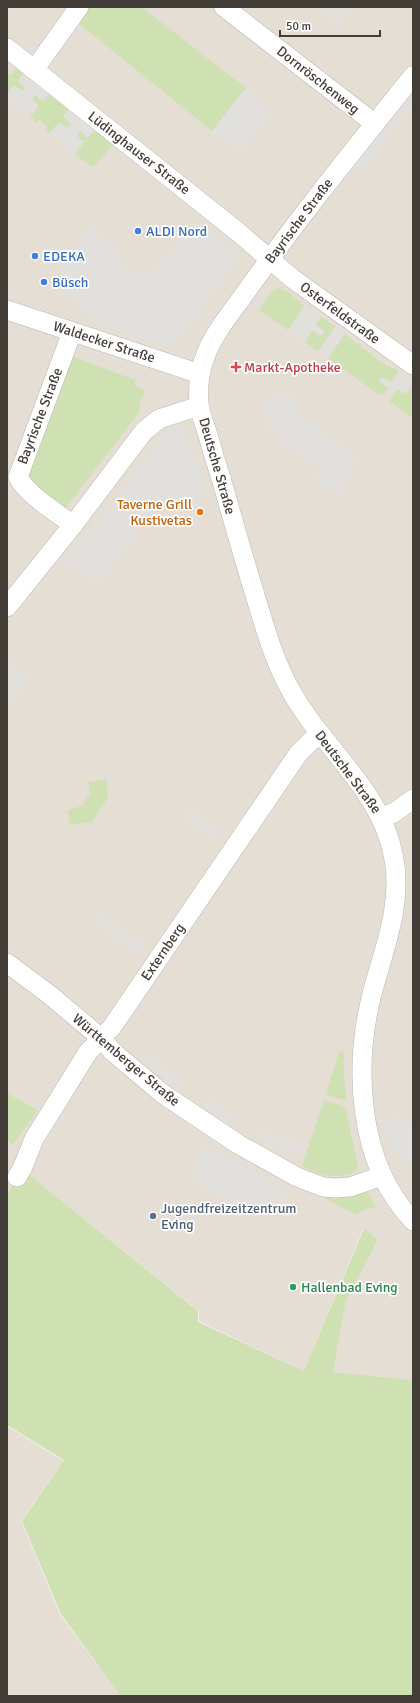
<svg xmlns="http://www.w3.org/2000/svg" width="420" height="1703" viewBox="0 0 420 1703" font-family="Signika,sans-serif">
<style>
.residential{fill:#e4ded5}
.green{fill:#cfe0b3}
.parking{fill:#e2e0dd}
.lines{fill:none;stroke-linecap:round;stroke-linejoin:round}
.minor-casing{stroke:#beb6ad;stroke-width:20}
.minor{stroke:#fff;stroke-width:19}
.shop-dot{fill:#3f7fe0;stroke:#fff;stroke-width:1.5}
.health-dot{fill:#e0444e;stroke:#fff;stroke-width:1.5}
.food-dot{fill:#e8710a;stroke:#fff;stroke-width:1.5}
.service-dot{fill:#5c6f8a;stroke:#fff;stroke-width:1.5}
.leisure-dot{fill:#2e9e5b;stroke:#fff;stroke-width:1.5}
.labels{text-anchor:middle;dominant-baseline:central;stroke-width:3.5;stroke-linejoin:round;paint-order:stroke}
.street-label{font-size:14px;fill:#423d36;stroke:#fff}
.shop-label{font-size:14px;fill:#366cbe;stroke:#fff;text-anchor:start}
.health-label{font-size:14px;fill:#be3a42;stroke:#fff;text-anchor:start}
.food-label{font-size:14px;fill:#c56008;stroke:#fff;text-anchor:end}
.service-label{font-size:14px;fill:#4e5e75;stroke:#fff;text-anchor:start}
.leisure-label{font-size:14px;fill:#27864d;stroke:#fff;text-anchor:start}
</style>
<rect width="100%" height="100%" fill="#f1ede6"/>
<g class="residential">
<polygon points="7,7 413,7 413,1380 333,1372 346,1300 378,1239 363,1229 304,1371 199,1321 199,1311 22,1169 7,1193 7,1141 13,1145 38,1110 7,1093"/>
<polygon points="7,1426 63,1461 21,1521 60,1615 120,1696 7,1696"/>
</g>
<g class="green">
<polygon points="88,7 141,7 246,88 212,131 77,22"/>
<polygon points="18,66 25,71 26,87 22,91 14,85 7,94 7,71 11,75"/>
<polygon points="51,92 70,108 71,124 67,128 59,122 49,134 45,130 47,126 40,120 36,122 30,117 39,106 32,99 35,95 43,101"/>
<polygon points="95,129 114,143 95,166 92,167 75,154 84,142 76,136 80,131"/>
<polygon points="277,288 287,291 304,306 288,330 259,310 273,290"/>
<polygon points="321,317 335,327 318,351 305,342 313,330 321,336 324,331 316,325"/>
<polygon points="345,334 382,363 399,371 391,383 383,377 380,382 388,387 384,394 379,395 328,358"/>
<polygon points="72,356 135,380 135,386 145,390 140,404 140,411 65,509 26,477"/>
<polygon points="413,383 413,418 389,401 397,389 406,394"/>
<polygon points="106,779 108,797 92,822 70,825 68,810 82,806 90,793 88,782"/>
<polygon points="339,1051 344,1053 344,1074 346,1101 326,1094"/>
<polygon points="7,1093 38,1110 13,1145 7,1141"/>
<path d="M324 1100 345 1107 358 1166C356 1172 354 1173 349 1174 331 1179 318 1174 302 1166Z"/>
<polygon points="22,1169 198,1311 198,1322 304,1371 364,1229 378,1239 346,1301 333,1372 413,1380 413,1696 120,1696 61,1614 22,1521 64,1460 7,1425 7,1194"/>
<polygon points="365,1189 376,1207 363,1210 356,1215 326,1199 328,1196"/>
</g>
<g class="parking">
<polygon points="313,7 353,7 337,27"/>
<polygon points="25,71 51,92 43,101 35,95 32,99 39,106 30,117 7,99 7,94 14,85 22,91 25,87 18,81"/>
<polygon points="246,88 254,94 259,103 271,113 239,153 212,131"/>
<polygon points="413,88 413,104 361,170 349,169"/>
<polygon points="70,108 95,129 88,138 80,131 77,136 84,142 75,154 49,134 59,122 67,128 71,124 63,117"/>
<polygon points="196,220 238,254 239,259 177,339 168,347 102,326 100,321 62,289 60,267 92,227 122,252 117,259 145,281"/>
<polygon points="304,306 321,317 316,325 324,331 321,336 312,330 305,342 288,330"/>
<polygon points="335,327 345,334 328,358 318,351"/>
<polygon points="399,371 413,381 406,394 397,389 395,392 379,382 382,377 391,383"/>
<polygon points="292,393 298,415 356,456 340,493 315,479 321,469 277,438 281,431 280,430 271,433 264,405 277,396"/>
<polygon points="175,426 183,428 207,496 150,513 98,585 64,560 80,539 82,541 87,535 118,497 168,428"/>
<polygon points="7,663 30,677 13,704 7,701"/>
<polygon points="188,808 221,832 214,841 182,817"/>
<polygon points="98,911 143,944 136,954 91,920"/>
<polygon points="147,1054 183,1081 177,1089 142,1061"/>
<polygon points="209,1098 235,1117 230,1125 203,1106"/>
<polygon points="395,1112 413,1125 413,1164 390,1148 395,1140 384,1133 386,1126"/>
<polygon points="262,1131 300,1145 297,1153 258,1139"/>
<polygon points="204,1146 287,1192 281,1203 271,1197 260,1218 192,1181 199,1169 193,1166"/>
</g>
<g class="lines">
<defs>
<g id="minor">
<polyline points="224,7 375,124"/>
<polyline points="7,48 238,232 293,279 413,365"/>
<polyline points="34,70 79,7"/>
<path d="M413 76C357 146 300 216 248 289 233 311 212 334 204 360 199 373 198 390 199 404 200 414 205 425 208 435 212 449 216 464 221 478 232 517 243 556 255 595 265 628 274 661 291 691 323 749 383 791 394 859 402 905 385 946 373 990 353 1065 357 1162 413 1221"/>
<polyline points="7,310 200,374"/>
<path d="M72 332 18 477C28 496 56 512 73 525"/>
<polyline points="7,607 73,525 144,431 159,419 199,406"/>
<polyline points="382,818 395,812 413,799"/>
<polyline points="7,963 50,995 101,1038 113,1052 163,1094 238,1144 297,1177 323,1187 335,1188 350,1187 382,1176"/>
<polyline points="17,1177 22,1169 34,1139 88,1052 112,1027 298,754 319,733"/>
</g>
</defs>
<use href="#minor" class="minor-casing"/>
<use href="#minor" class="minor"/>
</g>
<g class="shop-dot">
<circle cx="138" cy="231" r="4"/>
<circle cx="35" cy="256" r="4"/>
<circle cx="44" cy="282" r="4"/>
</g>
<path class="health-dot" d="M234 361h4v4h4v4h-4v4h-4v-4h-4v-4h4z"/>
<circle class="food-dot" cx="200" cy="512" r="4"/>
<circle class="service-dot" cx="153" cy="1216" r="4"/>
<circle class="leisure-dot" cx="293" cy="1287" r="4"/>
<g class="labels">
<g class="street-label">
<text transform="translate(318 80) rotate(38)">Dornröschenweg</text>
<text transform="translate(139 153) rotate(38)">Lüdinghauser Straße</text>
<text transform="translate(299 221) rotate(-53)">Bayrische Straße</text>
<text transform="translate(340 313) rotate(36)">Osterfeldstraße</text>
<text transform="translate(104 342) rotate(18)">Waldecker Straße</text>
<text transform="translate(40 416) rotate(-69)">Bayrische Straße</text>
<text transform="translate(217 466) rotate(74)">Deutsche Straße</text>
<text transform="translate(348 772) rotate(53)">Deutsche Straße</text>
<text transform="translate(163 952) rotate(-56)">Externberg</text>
<text transform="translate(126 1060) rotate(40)">Württemberger Straße</text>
</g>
<g class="shop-label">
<text x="146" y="231">ALDI Nord</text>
<text x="43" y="256">EDEKA</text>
<text x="52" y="282">Büsch</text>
</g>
<g class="health-label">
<text x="244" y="367">Markt-Apotheke</text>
</g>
<g class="food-label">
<text x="192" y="504">Taverne Grill<tspan x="192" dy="16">Kustivetas</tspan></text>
</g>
<g class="service-label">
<text x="161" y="1208">Jugendfreizeitzentrum<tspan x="161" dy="16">Eving</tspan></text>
</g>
<g class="leisure-label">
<text x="301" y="1287">Hallenbad Eving</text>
</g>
</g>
<rect width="420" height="1703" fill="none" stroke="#423d36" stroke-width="16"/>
<path d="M280 30v6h100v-6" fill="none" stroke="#423d36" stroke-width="2"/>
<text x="286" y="30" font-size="12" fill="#423d36" stroke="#ffffff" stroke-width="3" paint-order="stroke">50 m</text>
</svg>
